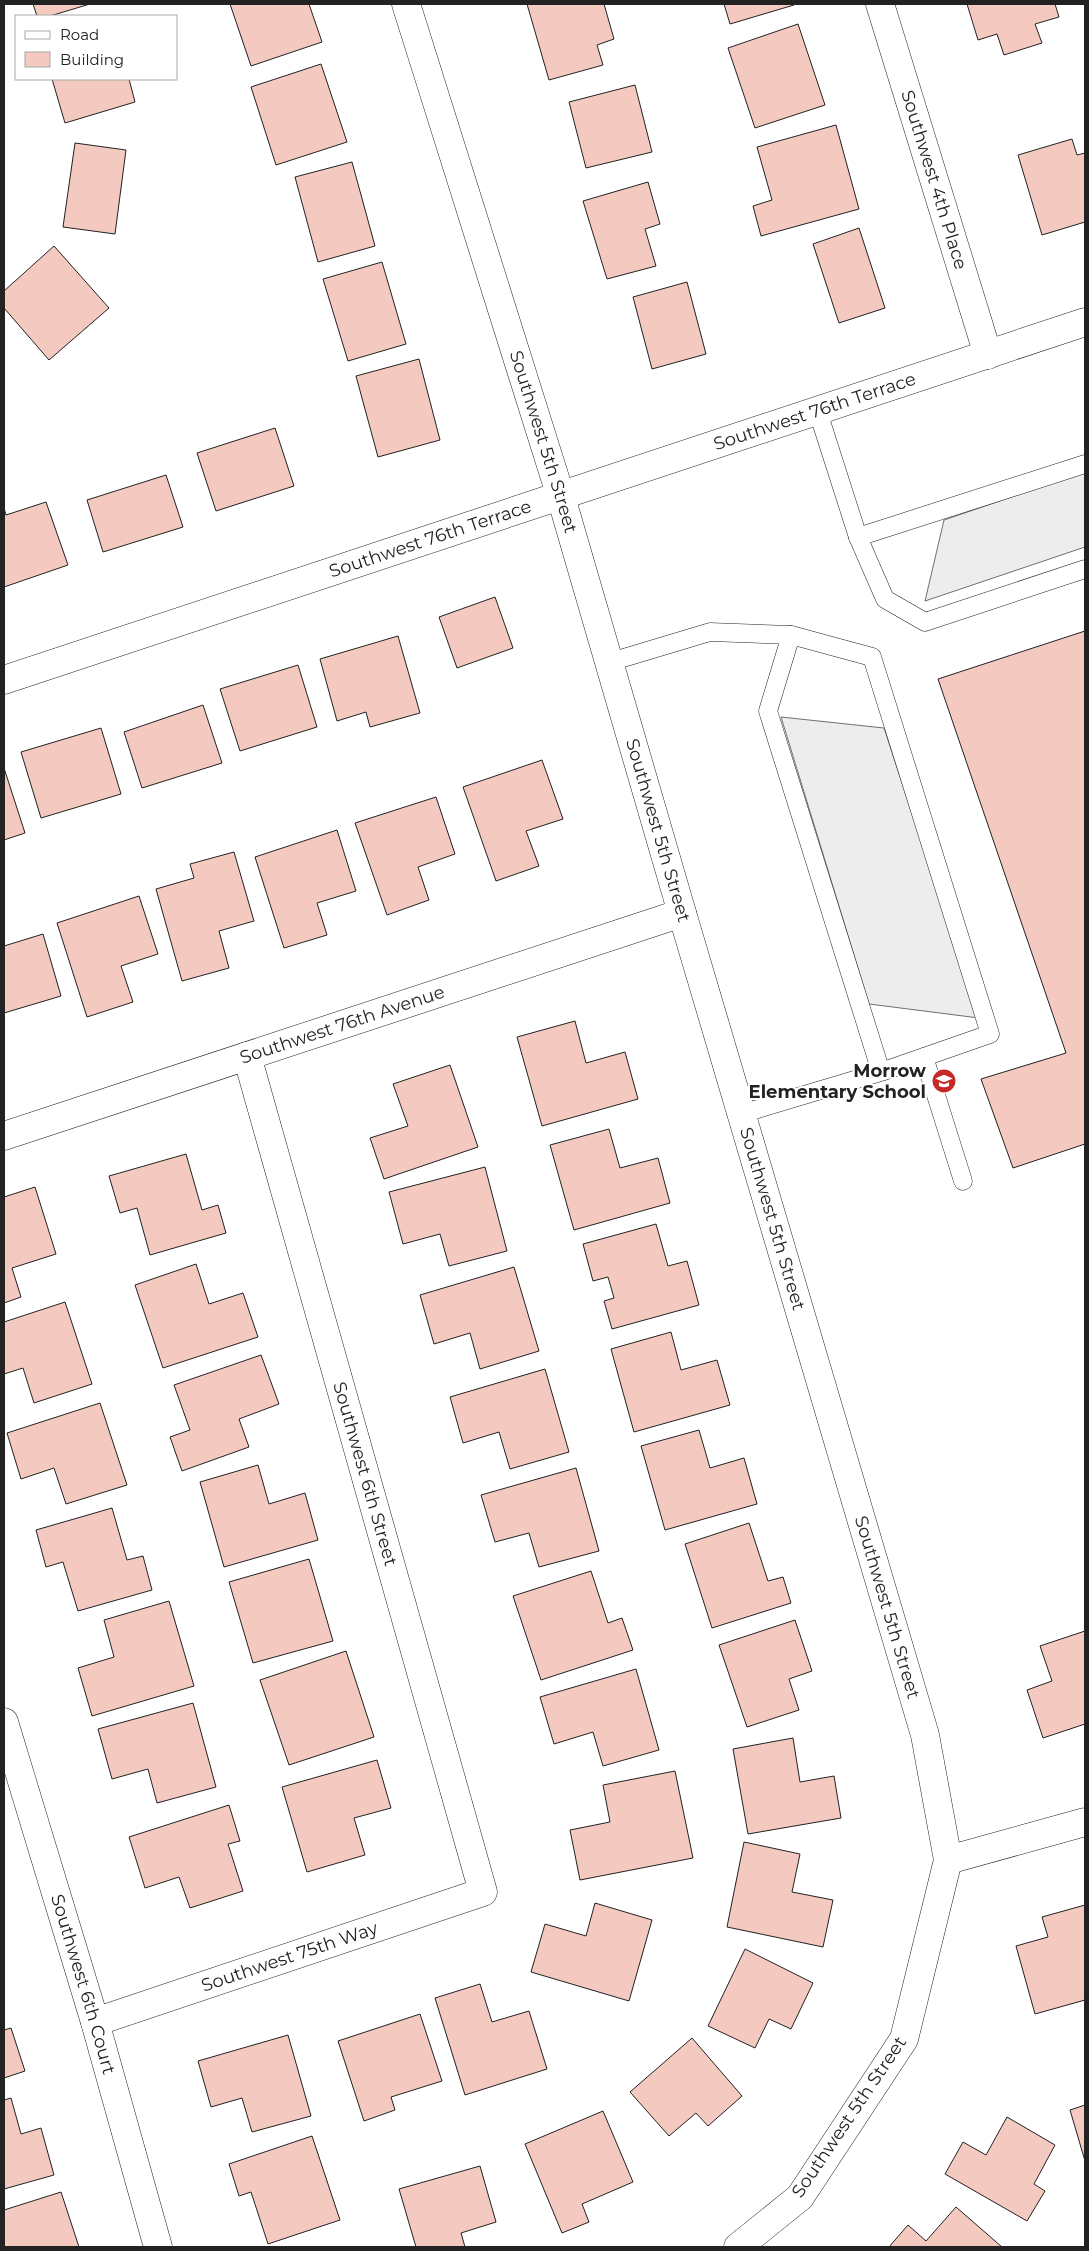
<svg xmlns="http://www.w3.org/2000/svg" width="1089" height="2251" viewBox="0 0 1089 2251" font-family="Montserrat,sans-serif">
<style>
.parking{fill:#ededed;stroke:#6f6f6f}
.building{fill:#f3c9c0;stroke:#222}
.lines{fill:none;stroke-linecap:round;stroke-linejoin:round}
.lane-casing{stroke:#222;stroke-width:19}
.street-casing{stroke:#222;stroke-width:29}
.lane{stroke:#fff;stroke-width:18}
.street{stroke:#fff;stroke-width:28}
.labels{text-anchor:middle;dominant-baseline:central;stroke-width:4;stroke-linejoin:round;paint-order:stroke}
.street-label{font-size:18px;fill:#222;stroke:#fff}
.poi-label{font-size:18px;font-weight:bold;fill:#222;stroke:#fff;text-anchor:end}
</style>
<rect width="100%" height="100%" fill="#fff"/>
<g class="parking">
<polygon points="1085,472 1085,547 925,601 944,520"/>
<polygon points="781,717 884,728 979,1018 869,1004"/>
</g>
<g class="building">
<polygon points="33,4 90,4 50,16 37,16"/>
<polygon points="230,4 309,4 322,42 251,66"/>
<polygon points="527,4 604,4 614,39 597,45 603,65 549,80"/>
<polygon points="724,4 793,4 794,5 730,24"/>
<polygon points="967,4 1055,4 1059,17 1035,24 1042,43 1004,55 997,34 978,40"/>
<polygon points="798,24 825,105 755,128 728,48"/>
<polygon points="321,64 347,142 276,165 251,87"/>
<polygon points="52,79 129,79 135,102 65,123"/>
<polygon points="635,85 652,152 586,168 569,102"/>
<polygon points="836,125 859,209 761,236 753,206 772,200 757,147"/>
<polygon points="1072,139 1077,155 1085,153 1085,222 1042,235 1018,155"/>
<polygon points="75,143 126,150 115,234 63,227"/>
<polygon points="352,162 375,246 318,262 295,177"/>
<polygon points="648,182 660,224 645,229 656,266 607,279 583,201"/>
<polygon points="859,228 885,308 839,323 813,244"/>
<polygon points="54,246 109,308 49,360 4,308 4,291"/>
<polygon points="382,262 406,344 348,361 323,279"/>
<polygon points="687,282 706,354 652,369 633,297"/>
<polygon points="419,359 440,440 378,457 356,376"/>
<polygon points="275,428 294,486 216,511 197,453"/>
<polygon points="166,475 183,527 103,552 87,500"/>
<polygon points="46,502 68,565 4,587 4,508 6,515"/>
<polygon points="495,597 513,648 457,668 439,617"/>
<polygon points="1085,631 1085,1144 1013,1168 981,1079 1066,1053 938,679"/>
<polygon points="398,636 420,713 370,727 366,712 337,721 320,659"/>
<polygon points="298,665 317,727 240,751 220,689"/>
<polygon points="203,705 222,763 142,788 124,732"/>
<polygon points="101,728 121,794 41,818 21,752"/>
<polygon points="542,760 563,819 526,831 539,866 496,881 463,787"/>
<polygon points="4,768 25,833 4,840"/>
<polygon points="436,797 455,854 418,867 429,900 387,915 355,823"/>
<polygon points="337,830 356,891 317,903 327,935 284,948 255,857"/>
<polygon points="234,852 254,921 219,931 229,968 182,981 156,889 194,878 190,864"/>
<polygon points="139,896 158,954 121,966 133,1002 87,1017 57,923"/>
<polygon points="43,934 61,996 4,1013 4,946"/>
<polygon points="575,1021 586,1063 625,1052 638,1099 542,1126 517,1037"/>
<polygon points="450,1065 478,1147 384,1179 370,1138 408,1126 393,1084"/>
<polygon points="609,1129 620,1168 658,1158 670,1203 574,1230 550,1145"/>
<polygon points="186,1154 202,1210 218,1205 226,1233 150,1255 137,1208 120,1213 109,1176"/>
<polygon points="485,1167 507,1251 449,1266 440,1234 403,1244 389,1192"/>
<polygon points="35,1187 56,1254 12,1268 21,1297 4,1303 4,1197"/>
<polygon points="656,1224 668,1266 687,1261 699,1305 612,1329 604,1301 614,1298 608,1277 593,1281 583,1244"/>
<polygon points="196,1264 209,1304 243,1293 258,1337 163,1368 135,1285"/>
<polygon points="514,1267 539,1351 480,1369 470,1333 434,1344 420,1295"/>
<polygon points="65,1302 92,1384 34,1403 23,1368 4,1374 4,1322"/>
<polygon points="671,1332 681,1370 717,1360 730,1405 634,1432 611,1349"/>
<polygon points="261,1355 279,1404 239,1419 249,1447 182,1471 170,1437 190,1430 174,1385"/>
<polygon points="545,1369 569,1452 510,1469 499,1432 463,1443 450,1397"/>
<polygon points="100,1403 127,1485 66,1504 54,1468 21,1479 7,1433"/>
<polygon points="699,1430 710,1468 744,1458 757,1504 665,1530 641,1446"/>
<polygon points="258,1465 269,1504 305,1493 318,1540 224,1567 200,1482"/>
<polygon points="576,1468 599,1551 539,1567 529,1533 495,1542 481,1495"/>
<polygon points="112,1508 127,1560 143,1556 152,1590 78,1611 63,1562 46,1567 36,1530"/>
<polygon points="749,1523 768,1581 783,1577 791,1603 712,1628 685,1544"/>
<polygon points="309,1559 333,1641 253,1663 229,1582"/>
<polygon points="591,1571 608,1623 622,1618 633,1650 541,1680 513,1596"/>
<polygon points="169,1601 194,1686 92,1716 78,1668 114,1657 104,1620"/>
<polygon points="795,1620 812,1671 789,1679 799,1710 747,1727 719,1645"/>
<polygon points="1085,1631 1085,1724 1043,1738 1027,1690 1052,1681 1040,1646"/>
<polygon points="346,1651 374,1737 289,1765 260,1680"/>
<polygon points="636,1669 659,1750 603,1766 593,1732 554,1744 540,1697"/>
<polygon points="193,1703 216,1787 157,1803 148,1769 112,1779 98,1729"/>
<polygon points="793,1738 800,1782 834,1776 841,1818 748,1834 733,1749"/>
<polygon points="377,1760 391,1808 354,1818 365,1855 307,1872 282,1787"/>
<polygon points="675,1771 693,1858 580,1880 570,1830 610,1822 603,1785"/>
<polygon points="229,1805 240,1841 228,1844 243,1891 190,1908 179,1877 145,1888 129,1837"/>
<polygon points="744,1842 800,1854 792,1892 833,1900 823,1947 727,1927"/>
<polygon points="595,1903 652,1920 629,2001 531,1972 545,1924 586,1936"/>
<polygon points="1085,1905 1085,2000 1035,2014 1016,1946 1048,1937 1042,1917"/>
<polygon points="745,1949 813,1983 791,2029 769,2019 755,2048 708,2026"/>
<polygon points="480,1984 492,2022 529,2011 547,2069 465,2095 435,1998"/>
<polygon points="420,2014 442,2081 391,2097 395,2110 364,2121 338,2041"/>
<polygon points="11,2028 25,2071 4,2078 4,2030"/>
<polygon points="288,2035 311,2116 252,2132 242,2098 211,2107 198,2061"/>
<polygon points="692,2038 742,2096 708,2126 696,2113 669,2136 630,2092"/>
<polygon points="11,2098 21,2134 41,2128 54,2175 4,2189 4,2100"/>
<polygon points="1085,2105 1085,2161 1070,2110"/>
<polygon points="603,2111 633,2182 582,2204 589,2222 562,2233 525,2144"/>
<polygon points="1007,2117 1055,2145 1034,2184 1045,2191 1027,2221 945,2174 963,2142 986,2155"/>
<polygon points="312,2136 340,2220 268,2244 251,2192 239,2196 229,2164"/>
<polygon points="480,2166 496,2222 461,2233 465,2247 416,2247 399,2189"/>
<polygon points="61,2192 79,2247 4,2247 4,2210"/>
<polygon points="956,2207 1002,2247 889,2247 908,2225 926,2241"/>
</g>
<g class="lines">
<defs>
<g id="lane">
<polyline points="818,412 858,537 885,599 925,622 1085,569"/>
<polyline points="858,537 1085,464"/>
<polyline points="610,662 710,632 791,635"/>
<polyline points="924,1057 963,1181"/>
<polyline points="741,1114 881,1072 990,1034 872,657 791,635 768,711 881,1072"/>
</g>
<g id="street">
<path id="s1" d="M406 4 561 497 682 913 925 1735 948 1860 904 2039 800 2197 738 2247"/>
<path id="s2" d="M880 4 988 355"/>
<path id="s3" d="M4 680 1085 322"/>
<path id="s4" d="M4 1136 682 913"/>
<path id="s5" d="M4 1722 95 2022 158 2247"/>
<polyline points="948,1860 1085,1822"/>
<path id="s6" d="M95 2022 483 1892 247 1056"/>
</g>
</defs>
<use href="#lane" class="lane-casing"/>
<use href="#street" class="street-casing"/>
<use href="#lane" class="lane"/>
<use href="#street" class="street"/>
</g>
<defs>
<symbol id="school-disc" viewBox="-11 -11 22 22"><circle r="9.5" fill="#c62828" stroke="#fff"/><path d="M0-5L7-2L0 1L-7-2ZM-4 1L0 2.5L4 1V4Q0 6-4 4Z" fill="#fff"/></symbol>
</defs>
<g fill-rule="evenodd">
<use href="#school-disc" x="930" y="1067" width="28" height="28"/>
</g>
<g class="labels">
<g class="street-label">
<text stroke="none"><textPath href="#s2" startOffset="184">Southwest 4th Place</textPath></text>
<text stroke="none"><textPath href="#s3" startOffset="854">Southwest 76th Terrace</textPath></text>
<text stroke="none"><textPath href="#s1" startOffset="459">Southwest 5th Street</textPath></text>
<text stroke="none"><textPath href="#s3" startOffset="449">Southwest 76th Terrace</textPath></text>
<text stroke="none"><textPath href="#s1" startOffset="864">Southwest 5th Street</textPath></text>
<text stroke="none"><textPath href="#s4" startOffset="356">Southwest 76th Avenue</textPath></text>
<text stroke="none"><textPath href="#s1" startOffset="1269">Southwest 5th Street</textPath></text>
<text transform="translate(365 1474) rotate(74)">Southwest 6th Street</text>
<text stroke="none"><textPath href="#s1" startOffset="1674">Southwest 5th Street</textPath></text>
<text stroke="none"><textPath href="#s6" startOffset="205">Southwest 75th Way</textPath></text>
<text stroke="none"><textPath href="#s5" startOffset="274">Southwest 6th Court</textPath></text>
<text transform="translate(849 2117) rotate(-56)">Southwest 5th Street</text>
</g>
<g class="poi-label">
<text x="926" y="1071">Morrow<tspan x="926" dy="21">Elementary School</tspan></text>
</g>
</g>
<rect width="1089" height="2251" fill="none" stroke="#222222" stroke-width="10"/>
<rect x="15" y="15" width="162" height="65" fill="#ffffff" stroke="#a7a7a7"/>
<rect x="25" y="31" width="25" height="8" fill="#ffffff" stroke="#a7a7a7"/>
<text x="60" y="40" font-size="15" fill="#222222">Road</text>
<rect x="25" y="52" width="25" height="15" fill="#f3c9c0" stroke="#a7a7a7"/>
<text x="60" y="65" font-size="15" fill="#222222">Building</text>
</svg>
